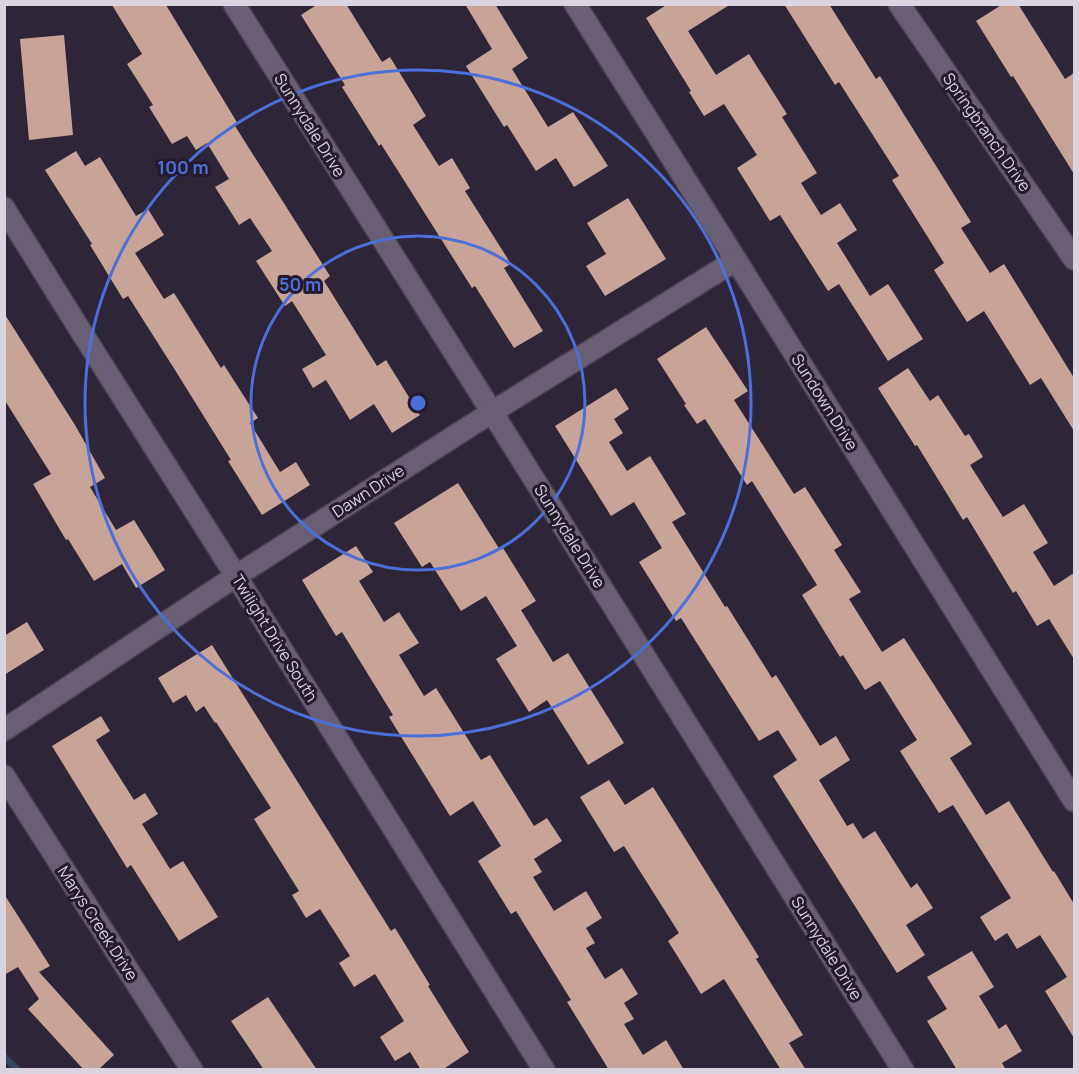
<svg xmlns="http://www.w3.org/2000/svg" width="1079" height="1074" viewBox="0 0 1079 1074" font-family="Manrope,sans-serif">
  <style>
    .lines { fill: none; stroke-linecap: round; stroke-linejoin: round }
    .stream { stroke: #37445d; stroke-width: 7 }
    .building { fill: #c8a498 }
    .minor-casing { stroke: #4a4151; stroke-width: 24 }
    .minor { stroke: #6a5e74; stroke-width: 21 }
    .ring { fill: none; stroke: #4c6fda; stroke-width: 3 }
    .labels { text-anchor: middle; stroke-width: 6; stroke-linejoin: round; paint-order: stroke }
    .street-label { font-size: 16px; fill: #dad3e0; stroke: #251b2d }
    .centre { fill: #4c6fda; stroke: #251b2d; stroke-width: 3 }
    .ring-label { font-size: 18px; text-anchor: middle; font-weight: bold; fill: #4c6fda; stroke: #251b2d; stroke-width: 6; stroke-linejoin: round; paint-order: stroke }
  </style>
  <rect width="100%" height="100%" fill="#2f2538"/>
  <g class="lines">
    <path class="stream" d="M4,1057L18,1070"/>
  </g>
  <g class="building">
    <path d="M318,4H346L382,62L390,57L426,116L413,125L439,166L452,158L470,188L465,191L511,264L504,268L543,331L514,348L475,286L472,288L381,144L379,146L342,87L345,85L301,15Z"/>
    <path d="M465,4H495L528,58L512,69L548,127L573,112L608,166L574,187L556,158L536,171L507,125L504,127L466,66L492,49Z"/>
    <path d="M668,4H731L688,31L716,75L749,54L787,114L782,117L817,173L801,183L821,215L840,203L857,230L837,243L870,296L888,284L923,339L888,361L839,284L828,291L780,215L770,221L737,168L757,155L724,104L704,116L689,92L691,91L646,18Z"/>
    <path d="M784,4H829L876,79L880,76L971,222L961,228L990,273L1004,264L1074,378V431L1041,378L1030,385L984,311L967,322L934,270L944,263L892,180L899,176L839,82L835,85Z"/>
    <path d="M1003,4H1018L1065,79L1074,73V174L1013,76L1011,77L976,21Z"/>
    <path d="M112,5H166L238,124L235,126L330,276L324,281L377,366L386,360L420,415L392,433L374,404L350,420L326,380L313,388L302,369L326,355L292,301L285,306L256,261L272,251L250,218L239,225L215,187L229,179L207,143L196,150L187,136L172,144L149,107L153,105L127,64L142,54Z"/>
    <path d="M64,35L73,135L29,140L20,39Z"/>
    <path d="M76,151L85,166L100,157L136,216L148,209L164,235L135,253L164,299L174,293L221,368L224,365L258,418L250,423L280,472L296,462L310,485L262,515L228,461L231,460L175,370L128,296L123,299L90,245L92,244L45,170Z"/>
    <path d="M628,198L666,259L605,296L586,266L606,254L587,223Z"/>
    <path d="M4,313L75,425L105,478L90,487L116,530L134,520L165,570L136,588L122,564L94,581L68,539L66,540L33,484L51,474L4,399Z"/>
    <path d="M706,327L748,391L734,400L794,494L805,487L842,545L834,550L861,592L849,599L882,652L904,638L972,744L950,758L986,815L1009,801L1053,872L1054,871L1074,904V1038L1045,991L1067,977L1040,935L1017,949L1007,933L995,941L980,917L1011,898L953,805L939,813L900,751L917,740L880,681L865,690L843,655L840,657L802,595L817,585L752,481L747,485L705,419L697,424L684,405L686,404L657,359Z"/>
    <path d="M908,368L930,401L938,395L965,436L969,434L983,457L970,465L1003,517L1024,504L1048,543L1033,552L1054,586L1074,573V659L1049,619L1037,626L1016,591L1013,593L967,517L963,520L917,445L915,446L878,388Z"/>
    <path d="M616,388L629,409L614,419L623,433L609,442L627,471L650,456L686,514L672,522L725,607L727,606L772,678L776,675L820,746L836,736L850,760L819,780L847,826L853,823L863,839L875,831L911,888L917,883L933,908L906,925L925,955L897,973L773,776L797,760L778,730L759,741L681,618L676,621L639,562L662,548L634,502L611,516L555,426Z"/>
    <path d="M458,483L500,550L503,548L536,601L521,610L553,662L568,653L624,743L588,765L547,700L529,712L496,659L517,646L486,596L461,611L430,562L422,567L394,523Z"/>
    <path d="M356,546L373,572L359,581L384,622L399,612L419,643L399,655L424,696L436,688L481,760L490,755L534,826L547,818L562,841L534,859L542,872L533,877L554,911L586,891L602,918L586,928L595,943L586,948L605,979L622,968L638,994L624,1003L634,1019L624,1024L643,1055L666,1040L684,1070H609L567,1002L571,1000L516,911L511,914L478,861L501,846L473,801L450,816L389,717L393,715L342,632L336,636L302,580Z"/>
    <path d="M27,622L44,650L4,675V636Z"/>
    <path d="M212,645L391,931L395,928L430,985L428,986L469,1052L442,1070H421L410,1052L395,1061L380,1037L404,1021L375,974L354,987L339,963L350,956L320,909L306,918L292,895L299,891L254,819L271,808L216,722L215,723L204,706L196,712L186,695L173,703L158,678Z"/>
    <path d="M101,716L110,731L96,740L134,800L145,793L158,814L142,824L170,869L183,861L218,917L179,941L131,865L127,868L52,746Z"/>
    <path d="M609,780L625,805L653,787L759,957L756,959L803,1035L789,1043L806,1070H781L724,979L701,994L668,941L679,933L624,846L614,852L580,797Z"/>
    <path d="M4,894L50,966L39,972L114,1055L98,1070H84L28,1009L39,999L18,967L4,975Z"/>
    <path d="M972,951L994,987L979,996L999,1029L1006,1024L1022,1051L1002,1063L1006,1070H957L927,1021L947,1009L927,977Z"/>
    <path d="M268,997L317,1070H264L231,1021Z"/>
  </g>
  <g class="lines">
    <g class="minor-casing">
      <g id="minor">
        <path d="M234,4L492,412L903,1070"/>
        <path d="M575,4L736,260L1074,801"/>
        <path d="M899,4L1074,259"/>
        <path d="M4,208L77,325L236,576L544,1070"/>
        <path d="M4,730L236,576L492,412L736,260"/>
        <path d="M4,776L192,1070"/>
      </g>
    </g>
    <use href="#minor" class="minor"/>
  </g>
  <g class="ring">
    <circle cx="418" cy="403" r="167"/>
    <circle cx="418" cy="403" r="333"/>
  </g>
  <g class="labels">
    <g class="street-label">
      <text transform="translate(310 125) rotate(58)" y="6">Sunnydale Drive</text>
      <text transform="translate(987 132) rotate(55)" y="6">Springbranch Drive</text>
      <text transform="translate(825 402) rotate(58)" y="6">Sundown Drive</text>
      <text transform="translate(368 491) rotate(-33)" y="6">Dawn Drive</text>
      <text transform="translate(570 536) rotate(58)" y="6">Sunnydale Drive</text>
      <text transform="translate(275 638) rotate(58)" y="6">Twilight Drive South</text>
      <text transform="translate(98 923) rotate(57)" y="6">Marys Creek Drive</text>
      <text transform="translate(827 948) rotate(58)" y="6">Sunnydale Drive</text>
    </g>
  </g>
  <circle cx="418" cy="403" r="9" class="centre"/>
  <g class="ring-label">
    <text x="183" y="174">100 m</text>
    <text x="300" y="291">50 m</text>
  </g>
  <rect width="1079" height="1074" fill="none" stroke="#dad3e0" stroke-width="12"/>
</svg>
